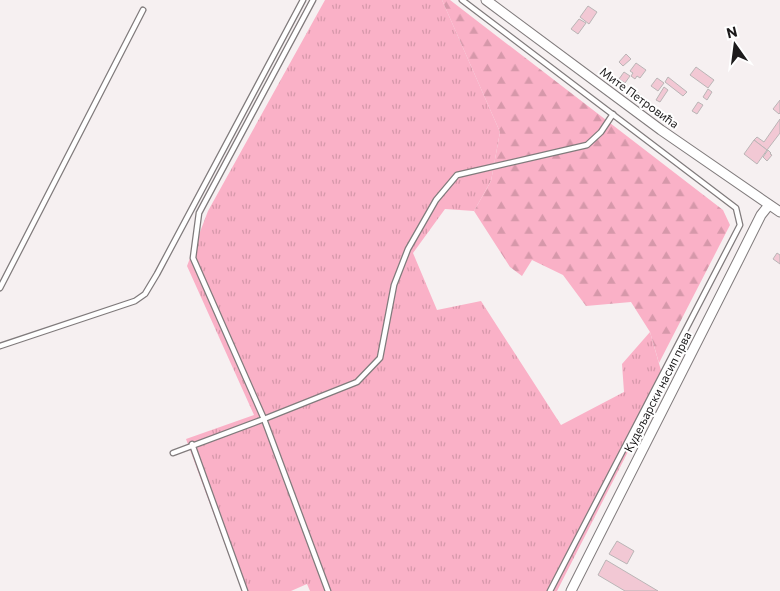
<svg xmlns="http://www.w3.org/2000/svg" width="780" height="591" viewBox="0 0 780 591" font-family="Commissioner,sans-serif">
  <style>
    .grass { fill: url(#grass-tufts) }
    .forest { fill: url(#forest-firs) }
    .building { fill: #f2c8d4; stroke: #bab5b6 }
    .lines { fill: none; stroke-linecap: round; stroke-linejoin: round }
    .lane-casing { stroke: #807b7c; stroke-width: 7 }
    .street-casing { stroke: #807b7c; stroke-width: 11 }
    .lane { stroke: #fff; stroke-width: 4.5 }
    .street { stroke: #fff; stroke-width: 9 }
    .labels { text-anchor: middle; stroke-width: 4; stroke-linejoin: round; paint-order: stroke }
    .street-label { font-size: 12px; fill: #1c1a1b; stroke: #fff }
  </style>
  <defs>
    <pattern id="grass-tufts" width="24" height="20" patternUnits="userSpaceOnUse" patternTransform="scale(1.25)"><rect width="24" height="20" fill="#fab1c7"/><path d="M3 7l-1-3M5 7V3M7 7l1-3M15 17l-1-3M17 17v-4M19 17l1-3" fill="none" stroke="#d698aa"/></pattern>
    <pattern id="forest-firs" width="22" height="20" patternUnits="userSpaceOnUse" patternTransform="scale(1.25)"><rect width="22" height="20" fill="#fab1c7"/><path d="M5 1l3.5 6h-7zM16 11l3.5 6h-7z" fill="#d698aa"/></pattern>
  </defs>
  <rect width="100%" height="100%" fill="#f6f0f1"/>
  <path class="grass" d="M325,0H442L500,132L491,181L474,211L445,209L413,253L437,310L481,301L561,425L624,392L622,364L650,332L664,381L557,591H310L307,584L291,591H242L186,439L254,415L187,266L208,211Z"/>
  <path class="forest" d="M442,0H450L723,210L730,225L659,363L650,332L631,302L586,306L563,275L532,260L522,276L510,267L474,211L491,181L500,132Z"/>
  <g class="building">
    <path d="M588,6L597,12L589,24L580,17Z"/>
    <path d="M579,19L586,23L578,34L571,29Z"/>
    <path d="M626,54L631,59L623,66L619,62Z"/>
    <path d="M636,63L646,70L640,78L637,76L635,79L631,76L633,73L630,71Z"/>
    <path d="M696,67L714,80L708,88L690,75Z"/>
    <path d="M624,72L630,76L625,83L619,79Z"/>
    <path d="M668,77L687,92L683,96L665,82Z"/>
    <path d="M657,78L664,83L658,91L651,86Z"/>
    <path d="M664,87L668,90L660,102L656,100Z"/>
    <path d="M633,89L641,95L637,100L629,94Z"/>
    <path d="M708,89L712,92L707,100L703,97Z"/>
    <path d="M780,100V113L779,114L773,109Z"/>
    <path d="M698,102L703,105L697,114L692,111Z"/>
    <path d="M780,119V133L767,150L754,140L757,137L764,142Z"/>
    <path d="M754,140L767,150L757,164L744,154Z"/>
    <path d="M768,150L771,153L770,154L772,155L767,161L763,157Z"/>
    <path d="M777,253L780,255V264L773,259Z"/>
    <path d="M617,541L634,551L627,564L609,554Z"/>
    <path d="M606,560L658,591H625L598,575Z"/>
  </g>
  <g class="lines">
    <g class="lane-casing">
      <g id="lane">
        <path d="M313,0L199,213L193,258L264,419L328,591"/>
        <path d="M462,0L736,208L740,225L550,591"/>
        <path d="M0,288L143,10"/>
        <path d="M0,346L135,301L145,294L157,274L303,0"/>
        <path d="M192,444L245,591"/>
        <path d="M173,453L264,419L357,382L380,358L394,285L408,249L436,200L457,175L587,145L601,132L613,114"/>
      </g>
    </g>
    <g class="street-casing">
      <g id="street">
        <path d="M486,0L661,130L780,212"/>
        <path d="M571,591L738,261L761,215L769,205"/>
      </g>
    </g>
    <use href="#lane" class="lane"/>
    <use href="#street" class="street"/>
  </g>
  <g class="labels">
    <g class="street-label">
      <text transform="translate(639 98) rotate(36)" y="4">Мите Петровића</text>
      <text transform="translate(658 392) rotate(-63)" y="4">Кудељарски насип прва</text>
    </g>
  </g>
  <g transform="translate(735 45) rotate(346)" stroke="#ffffff" stroke-width="4" paint-order="stroke">
  <path d="M0-4L9 19L0 12L-9 19Z" fill="#1c1a1b"/>
  <text y="-8" font-size="14" font-weight="bold" text-anchor="middle" fill="#1c1a1b">N</text>
  </g>
</svg>
